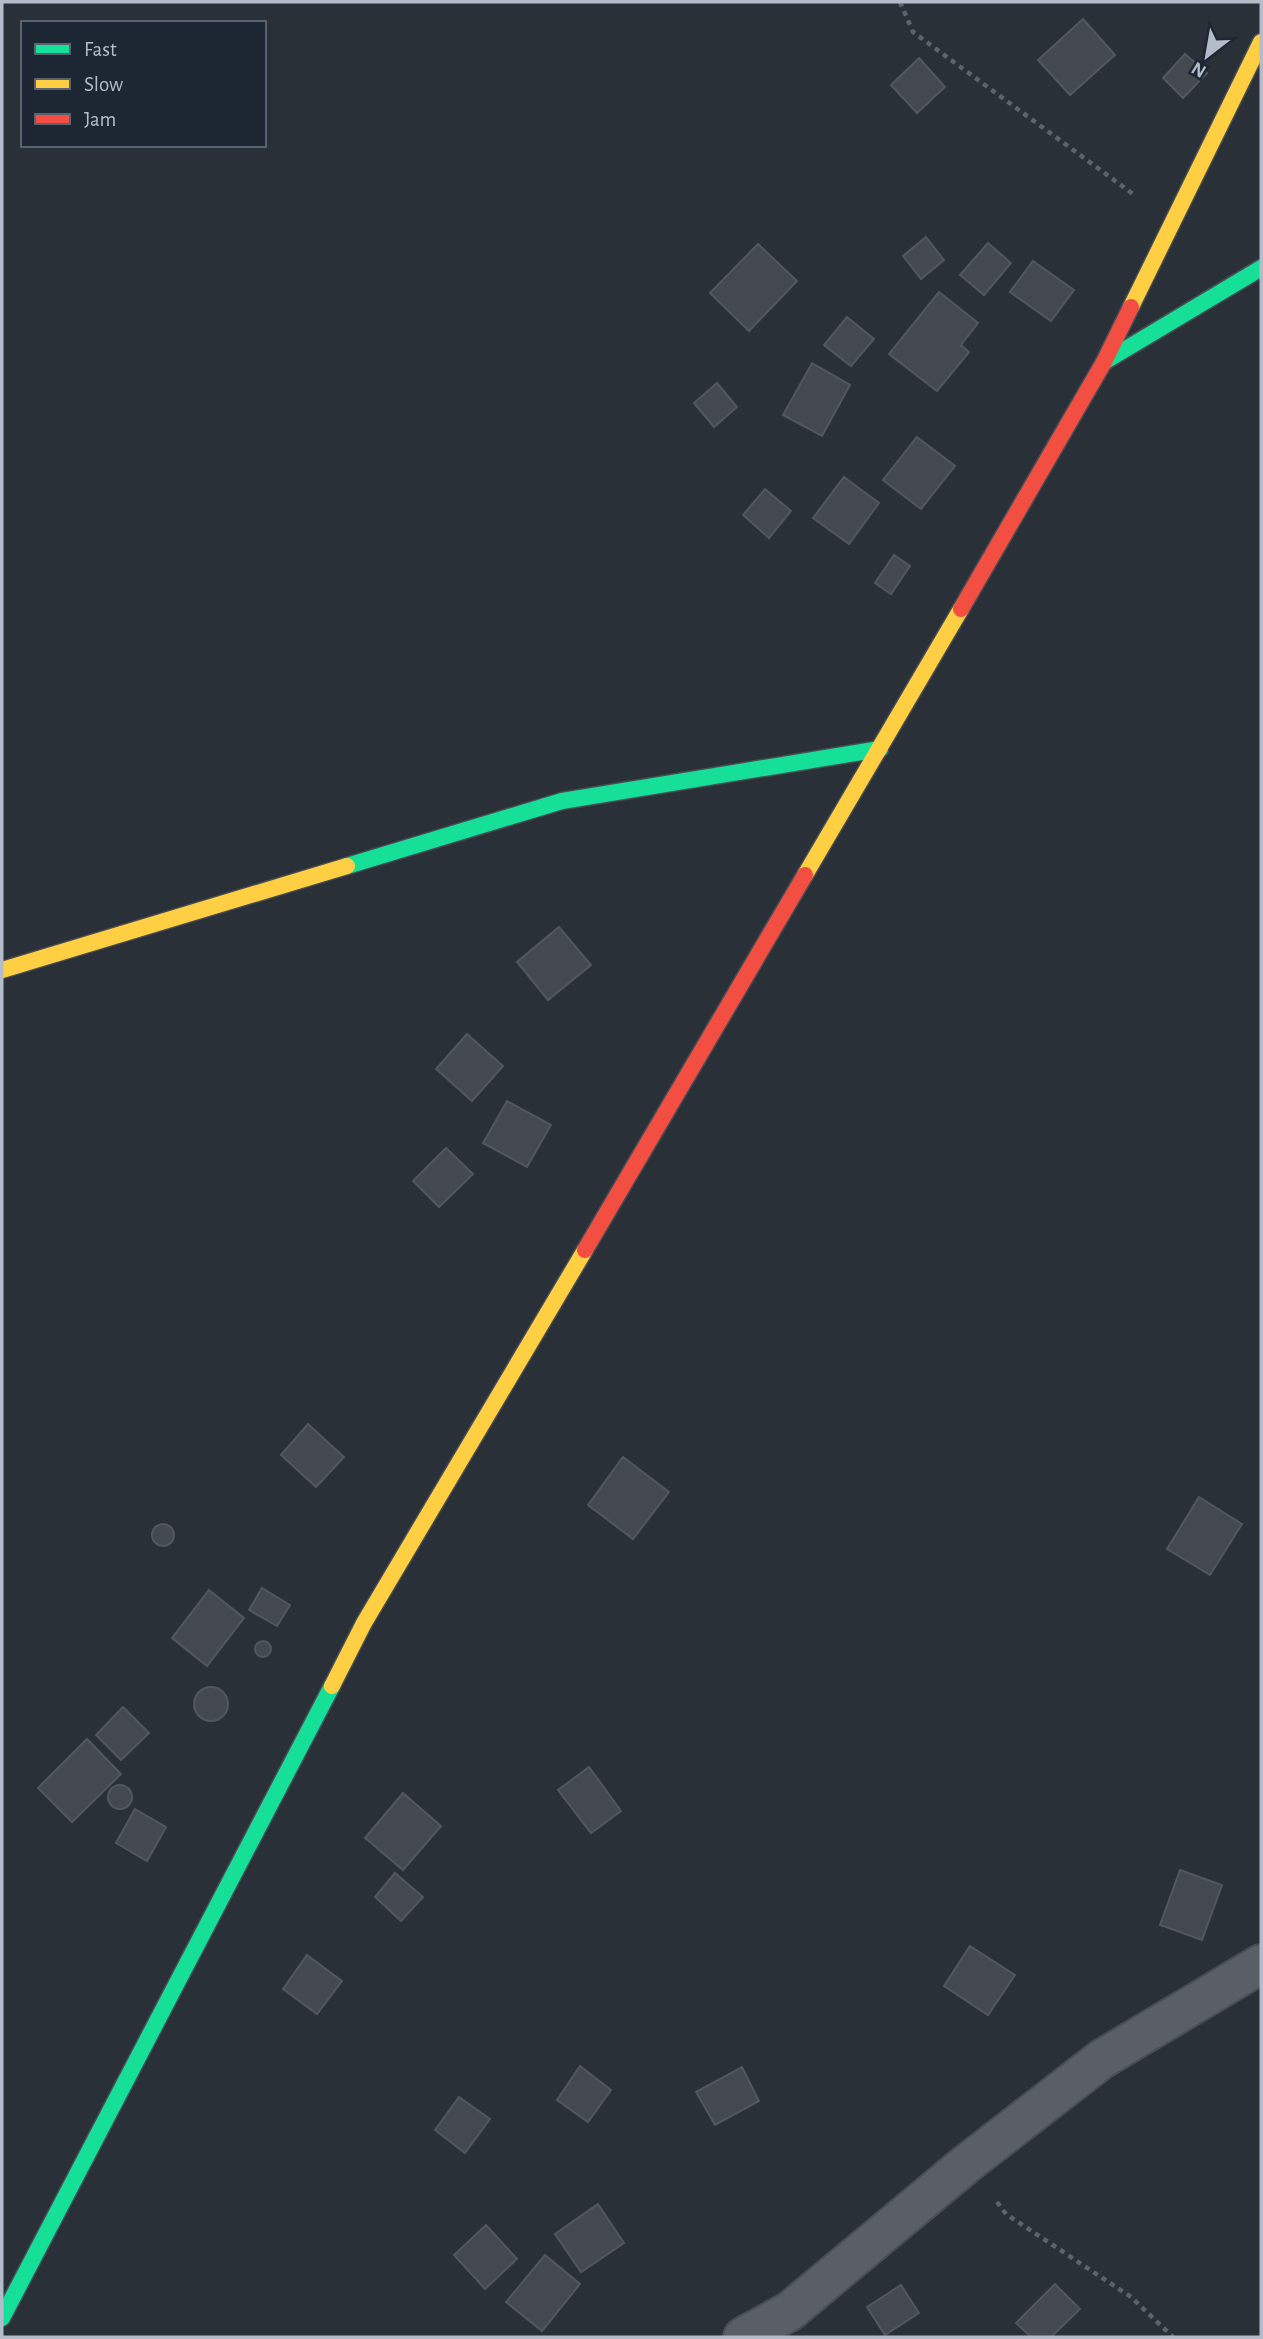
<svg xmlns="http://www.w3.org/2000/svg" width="1263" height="2339" viewBox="0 0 1263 2339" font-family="'Alegreya Sans',sans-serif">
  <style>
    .building { fill: #444950; stroke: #52575f; stroke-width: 2 }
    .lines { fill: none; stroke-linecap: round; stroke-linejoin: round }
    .street-casing { stroke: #484c53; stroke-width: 42 }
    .fast-casing { stroke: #484c53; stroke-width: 19 }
    .slow-casing { stroke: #484c53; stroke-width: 19 }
    .jam-casing { stroke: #484c53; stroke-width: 19 }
    .path { stroke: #5d636a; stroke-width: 4.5; stroke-dasharray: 5 5; stroke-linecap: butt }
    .street { stroke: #5a5e66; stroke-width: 38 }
    .fast { stroke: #16e098; stroke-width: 16 }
    .slow { stroke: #ffcf43; stroke-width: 16 }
    .jam { stroke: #f24e42; stroke-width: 16 }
  </style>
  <rect width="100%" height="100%" fill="#2a3038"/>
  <g class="building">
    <path d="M1083,19L1115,55L1070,95L1038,60Z"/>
    <path d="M1185,54L1207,73L1183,98L1163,78Z"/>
    <path d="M919,58L945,87L917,113L891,85Z"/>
    <path d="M926,237L944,260L921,279L903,256Z"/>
    <path d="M988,243L1011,263L984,295L960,275Z"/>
    <path d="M758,244L797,281L749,331L710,293Z"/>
    <path d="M1033,261L1074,290L1051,321L1010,292Z"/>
    <path d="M939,292L978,323L961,345L969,352L937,391L889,354Z"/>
    <path d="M847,317L874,339L851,366L824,345Z"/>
    <path d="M812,363L850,385L822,436L783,415Z"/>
    <path d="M717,383L737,407L714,427L694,403Z"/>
    <path d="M917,437L955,466L921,509L883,480Z"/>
    <path d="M844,477L879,503L849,544L813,518Z"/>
    <path d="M765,489L791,511L769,538L743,515Z"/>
    <path d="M894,555L910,566L891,594L875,583Z"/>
    <path d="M559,927L591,965L548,1000L517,962Z"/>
    <path d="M467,1034L503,1066L472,1101L436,1069Z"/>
    <path d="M507,1101L551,1125L527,1167L483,1143Z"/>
    <path d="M446,1148L473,1174L439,1207L413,1181Z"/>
    <path d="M308,1424L344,1457L316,1487L281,1455Z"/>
    <path d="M623,1457L669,1492L633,1539L588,1505Z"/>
    <path d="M1199,1497L1242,1524L1210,1575L1167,1549Z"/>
    <circle cx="163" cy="1535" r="11"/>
    <path d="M262,1588L290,1605L277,1626L249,1610Z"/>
    <path d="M209,1590L244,1618L207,1666L172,1638Z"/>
    <circle cx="263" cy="1649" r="8"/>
    <circle cx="211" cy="1704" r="17"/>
    <path d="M123,1707L149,1733L121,1760L96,1735Z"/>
    <path d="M87,1739L121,1774L72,1822L38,1788Z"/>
    <path d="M589,1767L621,1811L591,1833L558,1790Z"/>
    <circle cx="120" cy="1797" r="12"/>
    <path d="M403,1793L441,1826L403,1870L365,1838Z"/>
    <path d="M135,1809L166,1827L147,1861L116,1843Z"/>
    <path d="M1180,1870L1222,1885L1202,1940L1160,1925Z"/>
    <path d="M395,1873L423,1897L401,1921L375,1897Z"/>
    <path d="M970,1946L1015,1975L988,2015L944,1986Z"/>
    <path d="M307,1955L342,1981L317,2014L283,1989Z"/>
    <path d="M580,2066L611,2090L588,2122L557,2100Z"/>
    <path d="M742,2067L759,2101L715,2125L696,2092Z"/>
    <path d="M459,2097L490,2119L465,2153L435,2130Z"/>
    <path d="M598,2204L624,2243L581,2272L555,2234Z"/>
    <path d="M486,2225L517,2259L485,2289L454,2255Z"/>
    <path d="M545,2255L580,2284L542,2331L506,2302Z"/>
    <path d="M1055,2284L1080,2309L1051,2337H1031L1016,2323Z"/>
    <path d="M901,2285L919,2313L885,2335L867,2307Z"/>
  </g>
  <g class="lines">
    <g class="street-casing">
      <path id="street" d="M743,2337L790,2311L965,2165L1102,2059L1261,1964"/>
    </g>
    <g class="fast-casing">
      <g id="fast">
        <path d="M1104,362L1261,268"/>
        <path d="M347,866L562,801L880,749"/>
        <path d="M2,2318L332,1686"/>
      </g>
    </g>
    <g class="slow-casing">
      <g id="slow">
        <path d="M1131,307L1261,42"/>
        <path d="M805,875L961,609"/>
        <path d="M2,970L347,866"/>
        <path d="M332,1686L364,1623L585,1250"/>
      </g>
    </g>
    <g class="jam-casing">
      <g id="jam">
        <path d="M961,609L1104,362L1131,307"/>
        <path d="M585,1250L805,875"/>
      </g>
    </g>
    <g class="path">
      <path d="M900,2L913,32L1133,194"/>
      <path d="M997,2202L1006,2214L1131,2297L1173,2337"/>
    </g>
    <use href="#street" class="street"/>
    <use href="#fast" class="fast"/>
    <use href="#slow" class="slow"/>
    <use href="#jam" class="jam"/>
  </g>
  <rect width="1263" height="2339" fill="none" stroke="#b4bcc9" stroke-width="7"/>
  <rect x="21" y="21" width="245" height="126" fill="#1d2633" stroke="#59626f" stroke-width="2"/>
  <rect x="35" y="44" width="35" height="10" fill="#16e098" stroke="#59626f" stroke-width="2"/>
  <text x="84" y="56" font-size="21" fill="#b4bcc9">Fast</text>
  <rect x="35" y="79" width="35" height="10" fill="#ffcf43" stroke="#59626f" stroke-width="2"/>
  <text x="84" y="91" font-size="21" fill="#b4bcc9">Slow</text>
  <rect x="35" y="114" width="35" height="10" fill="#f24e42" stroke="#59626f" stroke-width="2"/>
  <text x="84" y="126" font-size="21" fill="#b4bcc9">Jam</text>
  <g transform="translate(1207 56) rotate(211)" stroke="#1d2633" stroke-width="5" paint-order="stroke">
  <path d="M0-5L12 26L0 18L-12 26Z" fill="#b4bcc9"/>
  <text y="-10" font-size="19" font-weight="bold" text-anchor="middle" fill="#b4bcc9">N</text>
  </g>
</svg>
